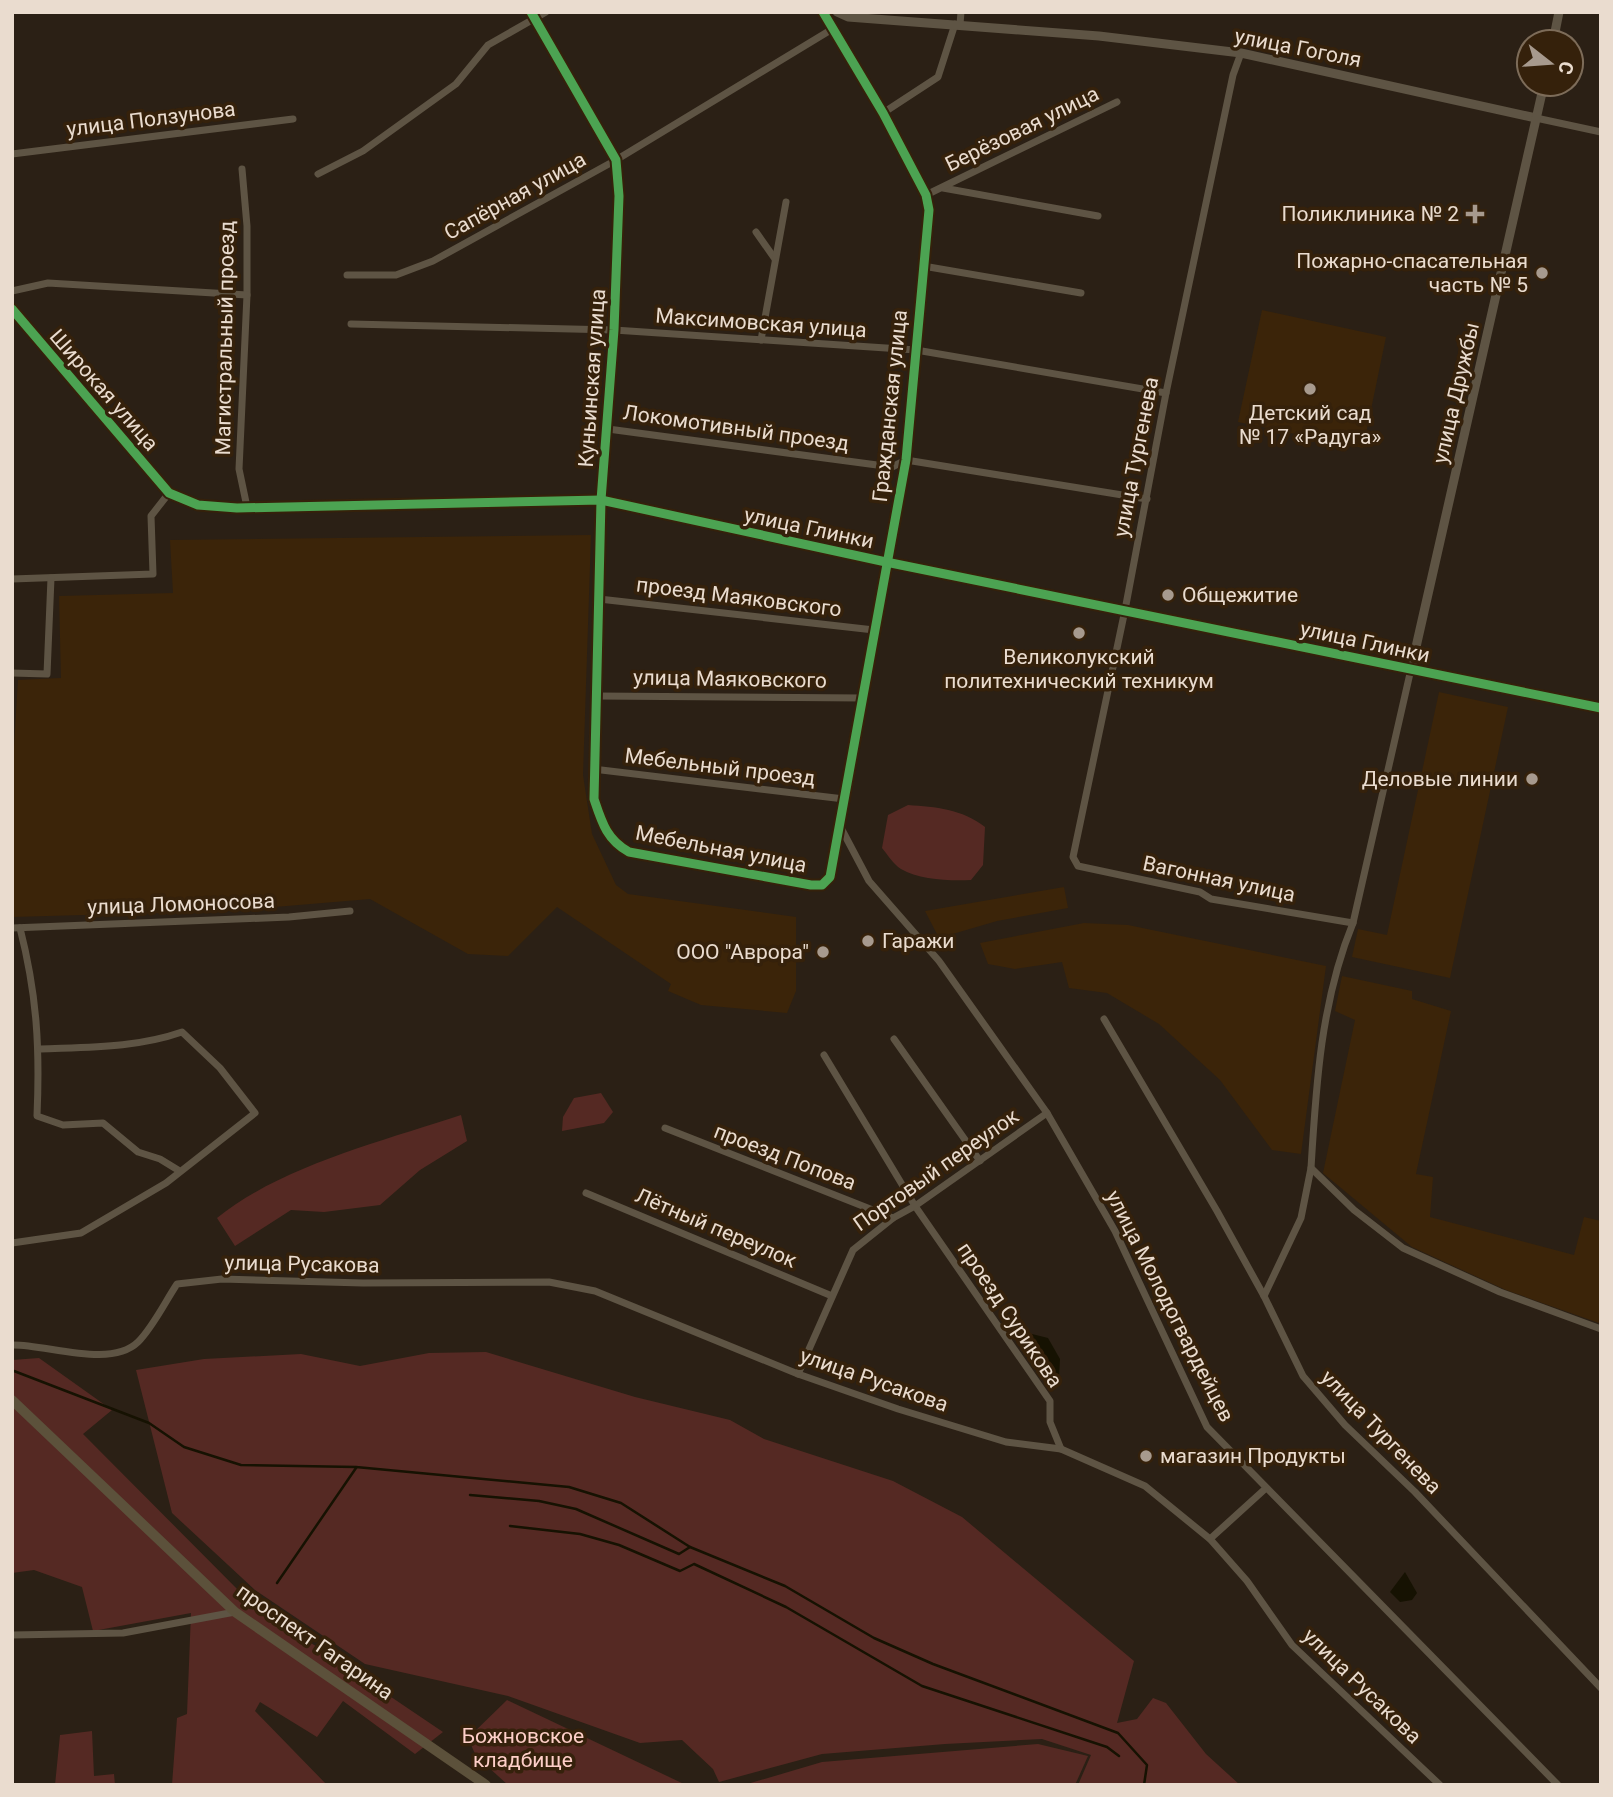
<svg xmlns="http://www.w3.org/2000/svg" width="1613" height="1797" viewBox="0 0 1613 1797" font-family="Roboto,sans-serif">
  <style>
    .built { fill: #3b2409 }
    .green { fill: #552923 }
    .water { fill: #161202 }
    .lines { fill: none; stroke-linecap: round; stroke-linejoin: round }
    .stream { stroke: #161202; stroke-width: 2.5 }
    .minor { stroke: #5e5444; stroke-width: 7 }
    .tertiary { stroke: #5e5444; stroke-width: 9 }
    .secondary { stroke: #5c513b; stroke-width: 10 }
    .cycleway-casing { stroke: #35210b; stroke-width: 13 }
    .cycleway { stroke: #4ca352; stroke-width: 9 }
    .poi-dot { fill: #a79a8e; stroke: #35210b; stroke-width: 2.5 }
    .labels { text-anchor: middle; stroke-width: 7; stroke-linejoin: round; paint-order: stroke }
    .street-label { font-size: 21px; fill: #eadccf; stroke: #35210b }
    .poi-label { font-size: 21px; fill: #eadccf; stroke: #35210b; text-anchor: end }
    .park-label { font-size: 21px; fill: #fecfc8; stroke: #35210b }
  </style>
  <rect width="100%" height="100%" fill="#2b2015"/>
  <g class="built">
    <path d="M1262,310L1386,337L1363,448L1238,422Z"/>
    <path d="M591,535L583,775L592,834L616,885L628,894L796,917V991L787,1013L701,1005L668,991L671,984L557,907L508,956L468,954L370,899L229,911L12,917L13,763L18,680L61,678L59,596L173,593L170,540Z"/>
    <path d="M1439,692L1508,707L1450,978L1352,957L1358,929L1387,935Z"/>
    <path d="M1064,887L1068,908L997,921L939,938L925,911Z"/>
    <path d="M1084,923L1128,925L1326,966L1301,1154L1272,1150L1220,1080L1159,1024L1107,993L1069,988L1062,962L1015,969L988,964L980,943Z"/>
    <path d="M1342,976L1412,991V999L1451,1011L1416,1174L1433,1177L1430,1217L1574,1255L1584,1217L1601,1221L1599,1323L1506,1290L1412,1247L1323,1173L1355,1020L1335,1011Z"/>
  </g>
  <g class="green">
    <path d="M908,805C936,807 962,809 985,827L983,865L971,880C950,881 919,880 901,869C893,864 888,855 882,848L888,815Z"/>
    <path d="M601,1093L613,1112L604,1123L562,1131L563,1117L574,1098Z"/>
    <path d="M461,1115L467,1141L420,1170L380,1205L324,1212L291,1210L235,1246L217,1218C281,1166 383,1141 461,1115Z"/>
    <path d="M486,1352L635,1397L730,1420L764,1439L893,1481L962,1517L1134,1661L1117,1723L1137,1719L1153,1698L1166,1703L1206,1754L1240,1785H1078L1091,1755L1042,1739L945,1744L822,1754L719,1782L713,1769L682,1740L640,1743L508,1696L365,1664L255,1590L172,1513L136,1370L204,1359L301,1354L360,1366L429,1353Z"/>
    <path d="M39,1358L112,1410L83,1434L249,1601L443,1732L415,1754L343,1701L317,1737L260,1702L255,1711L327,1785H172L177,1718L187,1714L191,1613L93,1631L82,1587L34,1570L12,1573V1360Z"/>
    <path d="M507,1700L686,1785H508L476,1756L468,1738Z"/>
    <path d="M92,1731L94,1776L114,1774L115,1785H55L60,1735Z"/>
    <path d="M1038,1744L1088,1756L1075,1785H744L822,1762Z"/>
  </g>
  <g class="water">
    <path d="M1032,1334L1048,1338L1060,1359L1059,1377L1046,1380L1033,1364L1027,1346Z"/>
    <path d="M1405,1572L1417,1593L1412,1600L1400,1602L1390,1592Z"/>
  </g>
  <g class="lines">
    <g class="stream">
      <path d="M14,1371L149,1423L184,1447L241,1465L356,1467L569,1487L621,1503L690,1547L785,1586L874,1638L933,1664L1118,1733L1147,1765L1144,1785"/>
      <path d="M470,1495L539,1501L576,1509L679,1554L690,1547"/>
      <path d="M510,1526L580,1534L619,1545L680,1571L694,1564L786,1607L922,1686L1107,1747L1119,1756"/>
      <path d="M277,1583L356,1468"/>
    </g>
    <g class="minor">
      <path d="M531,12L616,160L619,196L614,330L601,500L594,799C602,823 607,840 629,852L811,885H822L830,877L906,460L929,210L926,195L883,113L823,12"/>
      <path d="M960,24L961,12"/>
      <path d="M1241,53L1233,75L1166,393L1125,610L1073,857L1078,866L1200,892L1211,899L1353,923"/>
      <path d="M883,113L938,77L955,24"/>
      <path d="M1536,118L1601,132"/>
      <path d="M12,154L293,119"/>
      <path d="M242,169L247,226V295L239,469L247,507"/>
      <path d="M318,174L363,151L456,84L488,45L546,12"/>
      <path d="M943,188L1098,216"/>
      <path d="M926,195L1117,102"/>
      <path d="M756,232L775,259"/>
      <path d="M923,266L1081,293"/>
      <path d="M347,275H396L433,261L616,160L834,28"/>
      <path d="M12,291L48,283L247,295"/>
      <path d="M351,324L614,330L916,350L1166,393"/>
      <path d="M761,340L786,202"/>
      <path d="M608,429L892,467L906,460L1147,499"/>
      <path d="M12,579L153,574L151,516L169,493"/>
      <path d="M599,599L874,630"/>
      <path d="M12,673L47,674L51,578"/>
      <path d="M597,696L862,698"/>
      <path d="M1601,708L1411,669L1353,923C1321,1001 1316,1085 1311,1168L1354,1210L1403,1248L1500,1292L1601,1329"/>
      <path d="M593,769L844,799"/>
      <path d="M840,826L869,881L939,961L1047,1113L1115,1231L1207,1427L1558,1785"/>
      <path d="M12,928L289,917L350,911"/>
      <path d="M20,928C37,995 40,1048 37,1116L63,1125L103,1123L138,1152L160,1159L178,1170"/>
      <path d="M1104,1019L1217,1211L1264,1296L1303,1376L1345,1425L1415,1492L1601,1688"/>
      <path d="M894,1039L980,1161"/>
      <path d="M824,1055L915,1206L1050,1401V1422L1061,1449"/>
      <path d="M665,1128L893,1218"/>
      <path d="M586,1193L832,1296"/>
      <path d="M12,1243L81,1233L166,1183L255,1113L220,1068L182,1032C136,1048 89,1047 40,1049"/>
      <path d="M1264,1296L1301,1218L1311,1168"/>
      <path d="M12,1345C46,1344 110,1369 138,1342C153,1327 165,1302 177,1284L222,1279L363,1283L549,1282L595,1291L798,1374L898,1409L1006,1442L1061,1449L1145,1486L1210,1539L1247,1581L1292,1645L1440,1785"/>
      <path d="M798,1374L853,1250L893,1218L915,1206L1047,1113"/>
      <path d="M1210,1539L1265,1489"/>
      <path d="M12,1635L123,1633L235,1612"/>
    </g>
    <g class="tertiary">
      <path d="M837,12L848,17L1099,36L1241,53L1536,118"/>
      <path d="M1553,42L1559,12"/>
      <path d="M12,309L169,493L198,505L237,508L601,500L886,562L1411,669L1544,84"/>
    </g>
    <path class="secondary" d="M12,1400L235,1612L486,1785"/>
    <g class="cycleway-casing">
      <g id="cycleway">
        <path d="M531,12L616,160L619,196L614,330L601,500L594,799C602,823 607,840 629,852L811,885H822L830,877L906,460L929,210L926,195L883,113L823,12"/>
        <path d="M12,309L169,493L198,505L237,508L601,500L886,562L1601,708"/>
      </g>
    </g>
    <use href="#cycleway" class="cycleway"/>
  </g>
  <g class="poi-dot">
    <path d="M1471.5 203.5h7v7h7v7h-7v7h-7v-7h-7v-7h7z"/>
    <circle cx="1542" cy="273" r="7"/>
    <circle cx="1310" cy="389" r="7"/>
    <circle cx="1168" cy="595" r="7"/>
    <circle cx="1079" cy="633" r="7"/>
    <circle cx="1532" cy="779" r="7"/>
    <circle cx="868" cy="941" r="7"/>
    <circle cx="823" cy="952" r="7"/>
    <circle cx="1146" cy="1456" r="7"/>
  </g>
  <g class="labels">
    <g class="street-label">
      <text transform="translate(1298 48) rotate(11)" y="7">улица Гоголя</text>
      <text transform="translate(151 119) rotate(-7)" y="7">улица Ползунова</text>
      <text transform="translate(1022 129) rotate(-26)" y="7">Берёзовая улица</text>
      <text transform="translate(515 196) rotate(-29)" y="7">Сапёрная улица</text>
      <text transform="translate(761 323) rotate(4)" y="7">Максимовская улица</text>
      <text transform="translate(225 338) rotate(-89)" y="7">Магистральный проезд</text>
      <text transform="translate(592 378) rotate(-86)" y="7">Куньинская улица</text>
      <text transform="translate(104 390) rotate(49)" y="7">Широкая улица</text>
      <text transform="translate(1456 393) rotate(-77)" y="7">улица Дружбы</text>
      <text transform="translate(890 406) rotate(-84)" y="7">Гражданская улица</text>
      <text transform="translate(736 428) rotate(8)" y="7">Локомотивный проезд</text>
      <text transform="translate(1136 457) rotate(-79)" y="7">улица Тургенева</text>
      <text transform="translate(809 528) rotate(12)" y="7">улица Глинки</text>
      <text transform="translate(739 597) rotate(7)" y="7">проезд Маяковского</text>
      <text transform="translate(1365 642) rotate(12)" y="7">улица Глинки</text>
      <text transform="translate(730 679) rotate(1)" y="7">улица Маяковского</text>
      <text transform="translate(720 767) rotate(7)" y="7">Мебельный проезд</text>
      <text transform="translate(721 849) rotate(11)" y="7">Мебельная улица</text>
      <text transform="translate(1219 879) rotate(12)" y="7">Вагонная улица</text>
      <text transform="translate(181 904) rotate(-2)" y="7">улица Ломоносова</text>
      <text transform="translate(785 1157) rotate(21)" y="7">проезд Попова</text>
      <text transform="translate(936 1170) rotate(-35)" y="7">Портовый переулок</text>
      <text transform="translate(716 1228) rotate(23)" y="7">Лётный переулок</text>
      <text transform="translate(302 1264) rotate(1)" y="7">улица Русакова</text>
      <text transform="translate(1170 1306) rotate(63)" y="7">улица Молодогвардейцев</text>
      <text transform="translate(1010 1315) rotate(56)" y="7">проезд Сурикова</text>
      <text transform="translate(874 1380) rotate(19)" y="7">улица Русакова</text>
      <text transform="translate(1381 1432) rotate(46)" y="7">улица Тургенева</text>
      <text transform="translate(315 1642) rotate(35)" y="7">проспект Гагарина</text>
      <text transform="translate(1362 1686) rotate(44)" y="7">улица Русакова</text>
    </g>
    <g class="poi-label">
      <text x="1459" y="221">Поликлиника № 2</text>
      <text x="1528" y="268">Пожарно-спасательная<tspan x="1528" dy="24">часть № 5</tspan></text>
      <text x="1310" y="420" text-anchor="middle">Детский сад<tspan x="1310" dy="24">№ 17 «Радуга»</tspan></text>
      <text x="1182" y="602" text-anchor="start">Общежитие</text>
      <text x="1079" y="664" text-anchor="middle">Великолукский<tspan x="1079" dy="24">политехнический техникум</tspan></text>
      <text x="1518" y="786">Деловые линии</text>
      <text x="882" y="948" text-anchor="start">Гаражи</text>
      <text x="809" y="959">ООО "Аврора"</text>
      <text x="1160" y="1463" text-anchor="start">магазин Продукты</text>
    </g>
    <g class="park-label">
      <text x="523" y="1743">Божновское<tspan x="523" dy="24">кладбище</tspan></text>
    </g>
  </g>
  <rect width="1613" height="1797" fill="none" stroke="#eadccf" stroke-width="28"/>
  <g transform="translate(1550 63) rotate(107)"><circle r="33" fill="#35210b" stroke="#7d6c59" stroke-width="2"/>
  <path d="M0-5L12 26L0 18L-12 26Z" fill="#a79a8e"/>
  <text y="-10" font-size="19" font-weight="bold" text-anchor="middle" fill="#eadccf">С</text>
  </g>
</svg>
